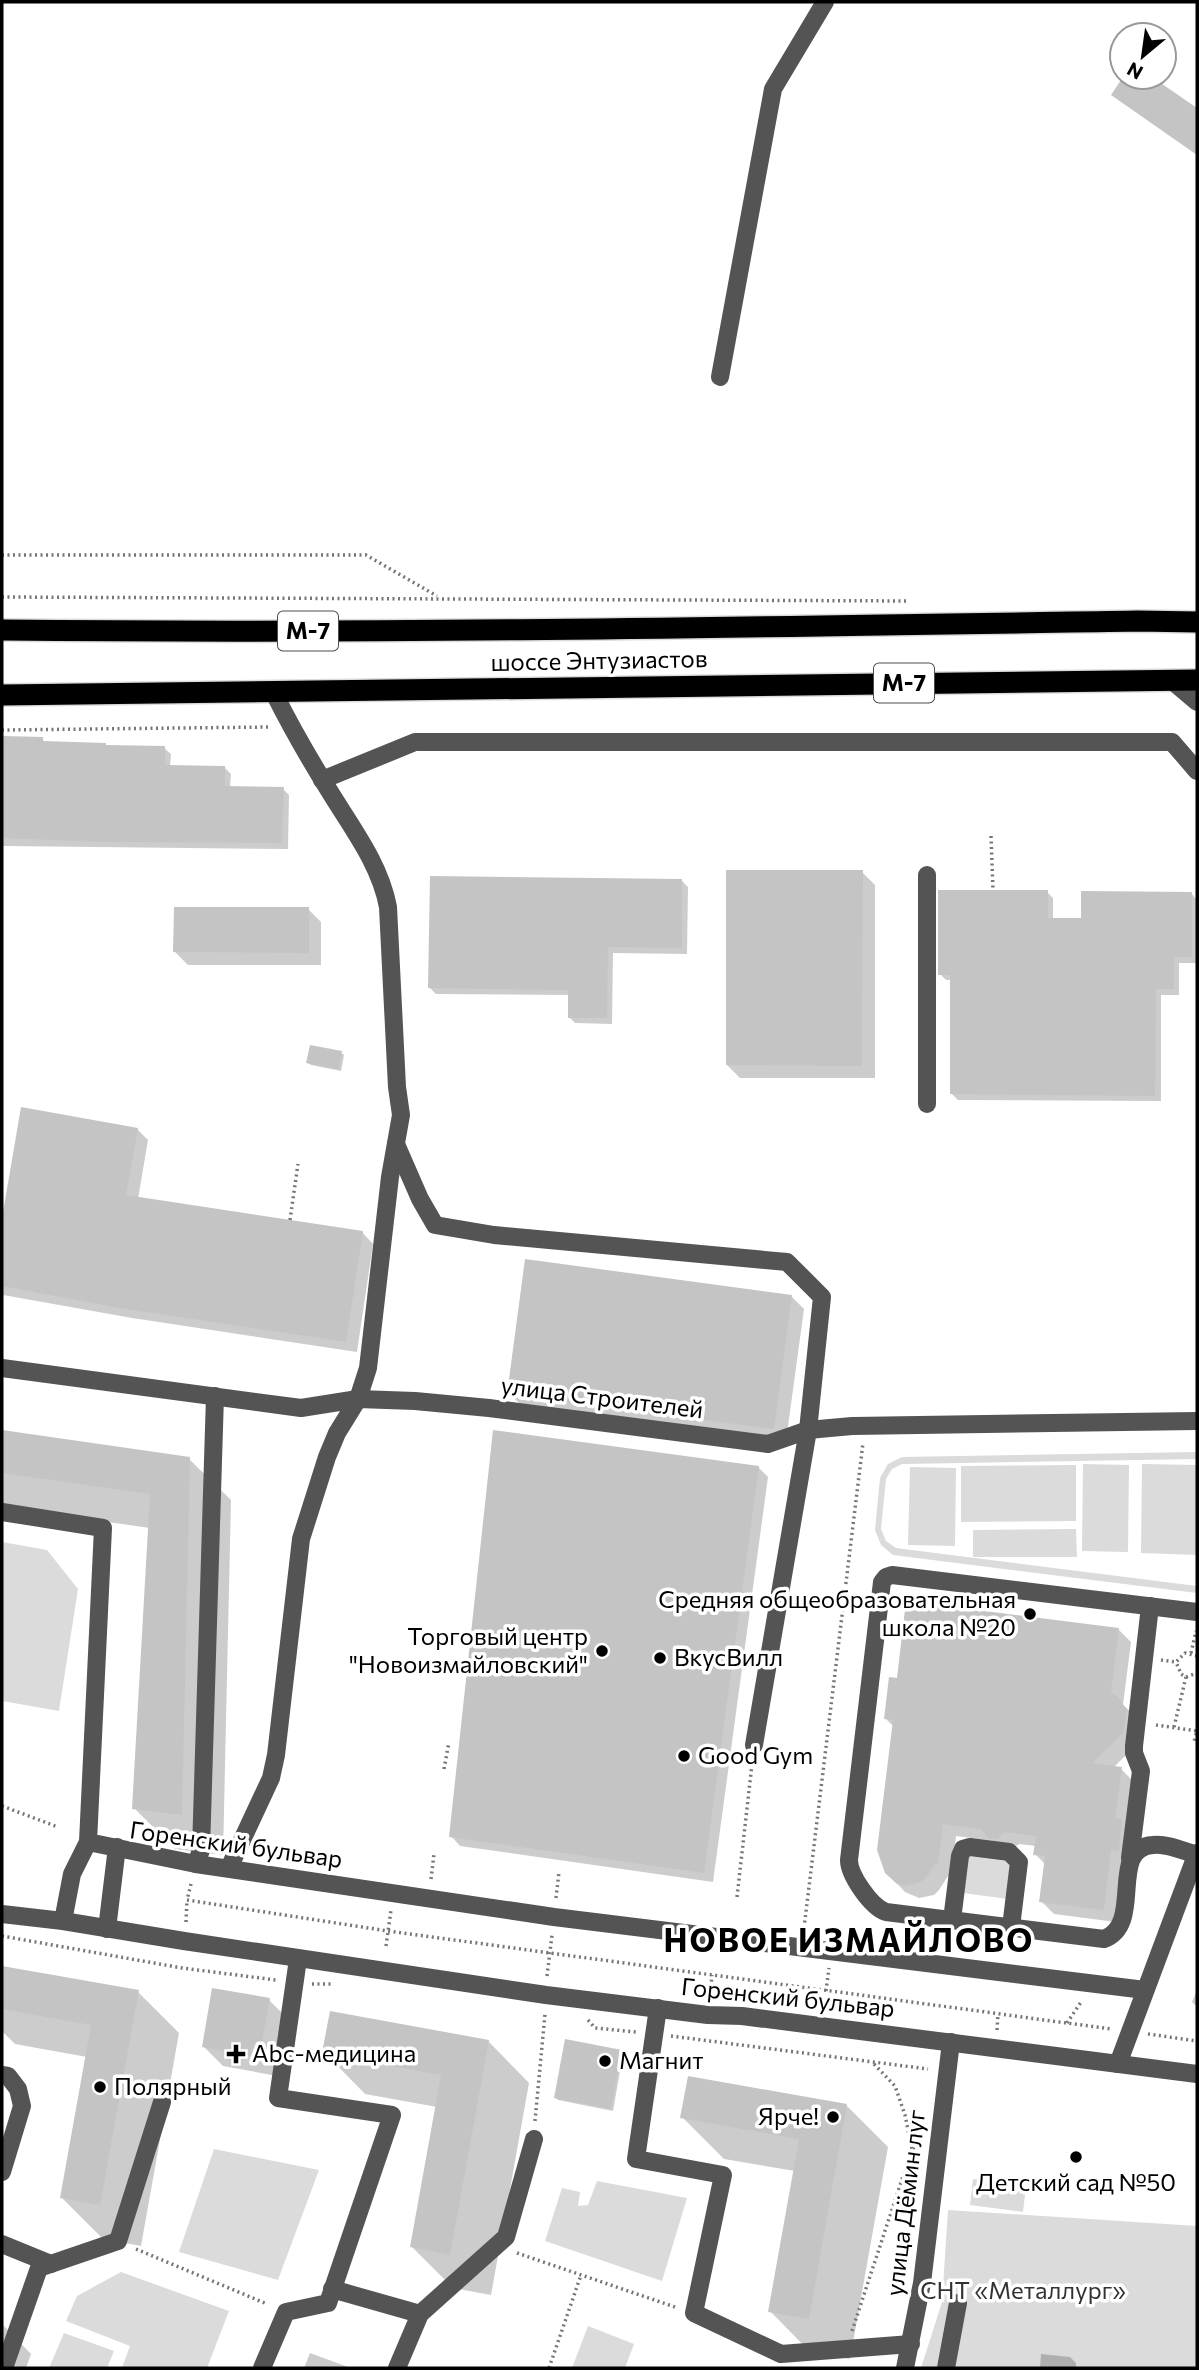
<svg xmlns="http://www.w3.org/2000/svg" width="1199" height="2370" viewBox="0 0 1199 2370" font-family="Commissioner,sans-serif">
  <style>
    .green { fill: #dbdbdb }
    .shadow { fill: #0003 }
    .building { fill: #c4c4c4 }
    .lines { fill: none; stroke-linecap: round; stroke-linejoin: round }
    .highway-casing { stroke: #dbdbdb; stroke-width: 24 }
    .path { stroke: #767676; stroke-width: 3.5; stroke-dasharray: 2 3.5; stroke-linecap: butt }
    .minor { stroke: #545454; stroke-width: 18 }
    .highway { stroke: #000; stroke-width: 21 }
    .poi-dot { fill: #000; stroke: #fff; stroke-width: 2.5 }
    .labels { text-anchor: middle; stroke-width: 7; stroke-linejoin: round; paint-order: stroke }
    .shield { fill: #fff; stroke: #4c4c4c; stroke-width: 2 }
    .shield-label { font-size: 23px; font-weight: bold; fill: #000 }
    .street-label { font-size: 24px; fill: #000; stroke: #fff }
    .poi-label { font-size: 24px; fill: #000; stroke: #fff; text-anchor: start }
    .park-label { font-size: 24px; fill: #323232; stroke: #fff }
    .district-label { font-size: 32px; font-weight: bold; letter-spacing: 2px; fill: #000; stroke: #fff }
  </style>
  <rect width="100%" height="100%" fill="#fff"/>
  <g class="green">
    <path d="M1197,1452V1459L902,1464L892,1469L886,1479L881,1529L886,1541L896,1548L1197,1586V1593L893,1555L881,1545L875,1530L880,1478L888,1464L902,1457Z"/>
    <path d="M1083,1464L1129,1465L1128,1552L1082,1551Z"/>
    <path d="M1142,1464L1197,1465V1555L1141,1553Z"/>
    <path d="M1076,1465V1521L961,1522V1466Z"/>
    <path d="M910,1467L956,1468L955,1546L908,1545Z"/>
    <path d="M1076,1529L1077,1557H973V1530Z"/>
    <path d="M2,1542L47,1550L78,1589L59,1711L2,1701Z"/>
    <path d="M968,1856L1012,1862L1008,1899L963,1893Z"/>
    <path d="M214,2149L319,2170L278,2280L179,2252Z"/>
    <path d="M973,2179L1026,2186L1023,2212L970,2205Z"/>
    <path d="M597,2181L687,2198L662,2281L545,2241L562,2188L580,2192L578,2206L588,2205Z"/>
    <path d="M948,2210L1197,2226V2368H921L942,2302Z"/>
    <path d="M121,2272L229,2311L207,2368H122L130,2346L66,2321L77,2296Z"/>
    <path d="M588,2326L634,2344L625,2368H572Z"/>
    <path d="M64,2333L114,2351L107,2368H49Z"/>
  </g>
  <g class="shadow">
    <path d="M2,739H42L46,743L164,748L171,754L170,766L224,767L231,774L230,787L283,789L289,795L288,849L2,846Z"/>
    <path d="M862,872L875,885V1078H740L727,1065Z"/>
    <path d="M682,881L688,887L687,954L613,953L612,1024L575,1023L569,1017L570,995L436,994L430,988Z"/>
    <path d="M1047,892L1053,898V920H1082L1191,893L1197,900V963H1179V995H1161V1101L958,1100L952,1094V980H946L940,974Z"/>
    <path d="M308,909L321,922V965H188L175,952Z"/>
    <path d="M341,1053L344,1055L341,1071L311,1065L308,1063Z"/>
    <path d="M23,1109L137,1129L148,1140L138,1199L362,1232L373,1244L357,1352L132,1318L3,1295L2,1228Z"/>
    <path d="M791,1296L804,1309L786,1441L522,1406L509,1393Z"/>
    <path d="M2,1432L189,1459L231,1500L223,1855L175,1849L134,1808L150,1528L2,1507Z"/>
    <path d="M758,1467L768,1477L713,1882L460,1846L451,1836Z"/>
    <path d="M1118,1629L1131,1642L1123,1705L1131,1712L1136,1745L1113,1768L1121,1769L1134,1782L1116,1922L1054,1914L1041,1901L1045,1864L1035,1854L1036,1846L1019,1844L1010,1851L1003,1850L994,1841L956,1836L951,1876H948L939,1890L934,1895L919,1898L905,1892L892,1878L894,1727L886,1719L898,1680Z"/>
    <path d="M2,1967L138,1992L179,2033L141,2246L103,2239L62,2198L87,2057L15,2044L2,2031Z"/>
    <path d="M1197,1990V2007L1192,2002Z"/>
    <path d="M269,2000L288,2019L277,2076L223,2066L204,2047Z"/>
    <path d="M488,2041L529,2083L491,2295L453,2288L412,2247L437,2107L365,2094L324,2052Z"/>
    <path d="M621,2051L623,2054L613,2111L558,2100L556,2098Z"/>
    <path d="M847,2106L888,2147L850,2359L811,2353L770,2311L795,2171L724,2159L682,2117Z"/>
    <path d="M2,2324L31,2354L26,2368H2Z"/>
    <path d="M310,2353L348,2367L349,2368H304Z"/>
    <path d="M1041,2354L1070,2357L1076,2363V2368H1040Z"/>
  </g>
  <g class="building">
    <path d="M1123,77H1152L1197,108V155L1111,95Z"/>
    <path d="M2,736L43,737V741L106,743V745L165,746V765L225,766V786L284,787L282,843L104,842L2,838Z"/>
    <path d="M726,870H863L862,1066L726,1065Z"/>
    <path d="M430,876L682,879V948L608,947L607,1018H568V990L428,988Z"/>
    <path d="M938,890H1048V918H1081V891L1192,892V957H1174V989H1156L1155,1096L950,1094V975H938Z"/>
    <path d="M174,907H309V953L173,952Z"/>
    <path d="M310,1045L342,1051L339,1069L306,1063Z"/>
    <path d="M21,1107L138,1128L126,1195L363,1231L346,1342L119,1308L2,1286V1218Z"/>
    <path d="M525,1259L792,1295L774,1429L507,1394Z"/>
    <path d="M2,1430L190,1457L182,1815L132,1809L150,1494L2,1473Z"/>
    <path d="M493,1430L759,1466L704,1873L449,1837Z"/>
    <path d="M906,1601L1119,1628L1111,1692L1118,1697L1127,1710L1124,1732L1092,1763L1122,1767L1115,1819H1122L1119,1851L1111,1850L1104,1910L1039,1902L1045,1856L1033,1855L1036,1836L1005,1832L997,1839L988,1838L981,1829L943,1824L938,1864H935L926,1878L920,1882L905,1886L897,1884L885,1873L877,1850L893,1720L884,1719L889,1677L897,1678Z"/>
    <path d="M2,1966L139,1990L100,2205L60,2198L91,2025L2,2009Z"/>
    <path d="M212,1988L270,1998L259,2058L202,2047Z"/>
    <path d="M330,2011L489,2040L450,2255L410,2247L441,2075L322,2053Z"/>
    <path d="M565,2039L622,2050L611,2109L554,2098Z"/>
    <path d="M688,2076L847,2104L809,2319L768,2312L799,2139L680,2118Z"/>
  </g>
  <g class="lines">
    <g class="highway-casing">
      <g id="highway">
        <path d="M2,630C380,634 758,627 1137,621L1197,622"/>
        <path d="M2,695L1197,680"/>
      </g>
    </g>
    <g class="path">
      <path d="M2,555H366L437,596"/>
      <path d="M2,597L908,601"/>
      <path d="M2,730L269,727"/>
      <path d="M991,836L993,890"/>
      <path d="M290,1220L298,1164"/>
      <path d="M1191,1653L1196,1631"/>
      <path d="M1197,1656L1185,1653L1176,1662L1181,1674L1186,1677L1197,1673"/>
      <path d="M1161,1660L1176,1662"/>
      <path d="M1156,1725L1197,1731L1194,1742L1197,1743"/>
      <path d="M1174,1727L1186,1677"/>
      <path d="M444,1769L449,1742"/>
      <path d="M2,1806L58,1827"/>
      <path d="M431,1879L434,1854"/>
      <path d="M191,1884L187,1900L388,1931L1111,2029"/>
      <path d="M737,1897L752,1764"/>
      <path d="M556,1898L559,1872"/>
      <path d="M186,1922L187,1900"/>
      <path d="M804,1928L863,1443"/>
      <path d="M2,1936L182,1968L276,1980"/>
      <path d="M386,1946L391,1910"/>
      <path d="M547,1976L552,1935"/>
      <path d="M312,1984H332"/>
      <path d="M826,1991L829,1968"/>
      <path d="M710,1998L712,1975"/>
      <path d="M887,2015L888,1999"/>
      <path d="M588,2020L595,2028L636,2032"/>
      <path d="M1067,2023L1081,2002"/>
      <path d="M997,2030L998,2014"/>
      <path d="M1148,2034L1197,2041"/>
      <path d="M671,2036L928,2069"/>
      <path d="M874,2064L895,2086L905,2115L912,2149"/>
      <path d="M535,2121L545,2014"/>
      <path d="M136,2249L267,2304"/>
      <path d="M517,2253L675,2307"/>
      <path d="M852,2331L912,2149L919,2150"/>
      <path d="M549,2368L581,2275"/>
    </g>
    <g class="minor">
      <path d="M720,377L773,89L825,2"/>
      <path d="M1171,680L1197,702"/>
      <path d="M322,780L415,742H1172L1197,771"/>
      <path d="M927,875V1104"/>
      <path d="M396,1144L420,1199L435,1225L494,1235L787,1262L822,1297L808,1430L754,1745"/>
      <path d="M2,1368L301,1408L358,1399L415,1401L489,1408L768,1444L808,1430L852,1426L1197,1421"/>
      <path d="M2,1512L103,1528L88,1842L196,1864L554,1917L1145,1990"/>
      <path d="M1197,1855C1183,1851 1167,1843 1153,1845C1107,1848 1145,1924 1104,1939L886,1912C871,1907 849,1875 849,1860L882,1582L886,1577L892,1575L1197,1612"/>
      <path d="M1130,1858L1141,1771L1134,1753V1746L1150,1606"/>
      <path d="M196,1864L201,1850L215,1396"/>
      <path d="M229,1868L271,1778L276,1755L301,1539L327,1457L337,1433L358,1399L368,1368L390,1177L401,1115L397,1087L388,907C380,864 352,828 330,792C310,760 291,727 274,693"/>
      <path d="M2,1914L63,1921L184,1941L546,1995L708,2015L742,2016L1197,2074"/>
      <path d="M952,1920L960,1856L963,1849L970,1847L1009,1852L1019,1862L1011,1927"/>
      <path d="M63,1921L72,1874L88,1842"/>
      <path d="M107,1929L117,1847"/>
      <path d="M658,2008L636,2159L723,2175L694,2313L781,2354L911,2344"/>
      <path d="M1118,2064L1197,1853"/>
      <path d="M2,2075L8,2076L18,2089L22,2106L2,2172"/>
      <path d="M2,2244L51,2264"/>
      <path d="M332,2289L420,2314"/>
      <path d="M4,2368L39,2268L118,2241L162,2102"/>
      <path d="M262,2368L286,2312L328,2303L392,2115L278,2098L298,1959"/>
      <path d="M397,2368L420,2314L506,2237L534,2139"/>
      <path d="M905,2368L922,2283L951,2042"/>
      <path d="M946,2368L958,2303"/>
    </g>
    <use href="#highway" class="highway"/>
  </g>
  <g class="poi-dot">
    <circle cx="1030" cy="1614" r="7"/>
    <circle cx="602" cy="1651" r="7"/>
    <circle cx="660" cy="1658" r="7"/>
    <circle cx="684" cy="1756" r="7"/>
    <path d="M232.5 2043.5h7v7h7v7h-7v7h-7v-7h-7v-7h7z"/>
    <circle cx="605" cy="2061" r="7"/>
    <circle cx="100" cy="2087" r="7"/>
    <circle cx="833" cy="2117" r="7"/>
    <circle cx="1076" cy="2157" r="7"/>
  </g>
  <g class="labels">
    <g class="shield">
      <rect x="278" y="611.5" width="60" height="39" rx="5"/>
      <rect x="874" y="663.5" width="60" height="39" rx="5"/>
    </g>
    <g class="shield-label">
      <text x="308" y="639">М-7</text>
      <text x="904" y="691">М-7</text>
    </g>
    <g class="street-label">
      <text transform="translate(599 661) rotate(-1)" y="8">шоссе Энтузиастов</text>
      <text transform="translate(602 1398) rotate(7)" y="8">улица Строителей</text>
      <text transform="translate(236 1845) rotate(8)" y="8">Горенский бульвар</text>
      <text transform="translate(788 1998) rotate(6)" y="8">Горенский бульвар</text>
      <text transform="translate(906 2203) rotate(-83)" y="8">улица Дёмин луг</text>
    </g>
    <g class="poi-label">
      <text x="1016" y="1608" text-anchor="end">Средняя общеобразовательная<tspan x="1016" dy="28">школа №20</tspan></text>
      <text x="588" y="1645" text-anchor="end">Торговый центр<tspan x="588" dy="28">"Новоизмайловский"</tspan></text>
      <text x="674" y="1666">ВкусВилл</text>
      <text x="698" y="1764">Good Gym</text>
      <text x="252" y="2062">Abc-медицина</text>
      <text x="619" y="2069">Магнит</text>
      <text x="114" y="2095">Полярный</text>
      <text x="819" y="2125" text-anchor="end">Ярче!</text>
      <text x="1076" y="2191" text-anchor="middle">Детский сад №50</text>
    </g>
    <g class="park-label">
      <text x="1023" y="2299">СНТ «Металлург»</text>
    </g>
    <g class="district-label">
      <text x="849" y="1952">НОВОЕ ИЗМАЙЛОВО</text>
    </g>
  </g>
  <rect width="1199" height="2370" fill="none" stroke="#000000" stroke-width="7"/>
  <g transform="translate(1143 56) rotate(209)"><circle r="33" fill="#ffffff" stroke="#999999" stroke-width="2"/>
  <path d="M0-5L12 26L0 18L-12 26Z" fill="#000000"/>
  <text y="-10" font-size="19" font-weight="bold" text-anchor="middle" fill="#000000">N</text>
  </g>
</svg>
